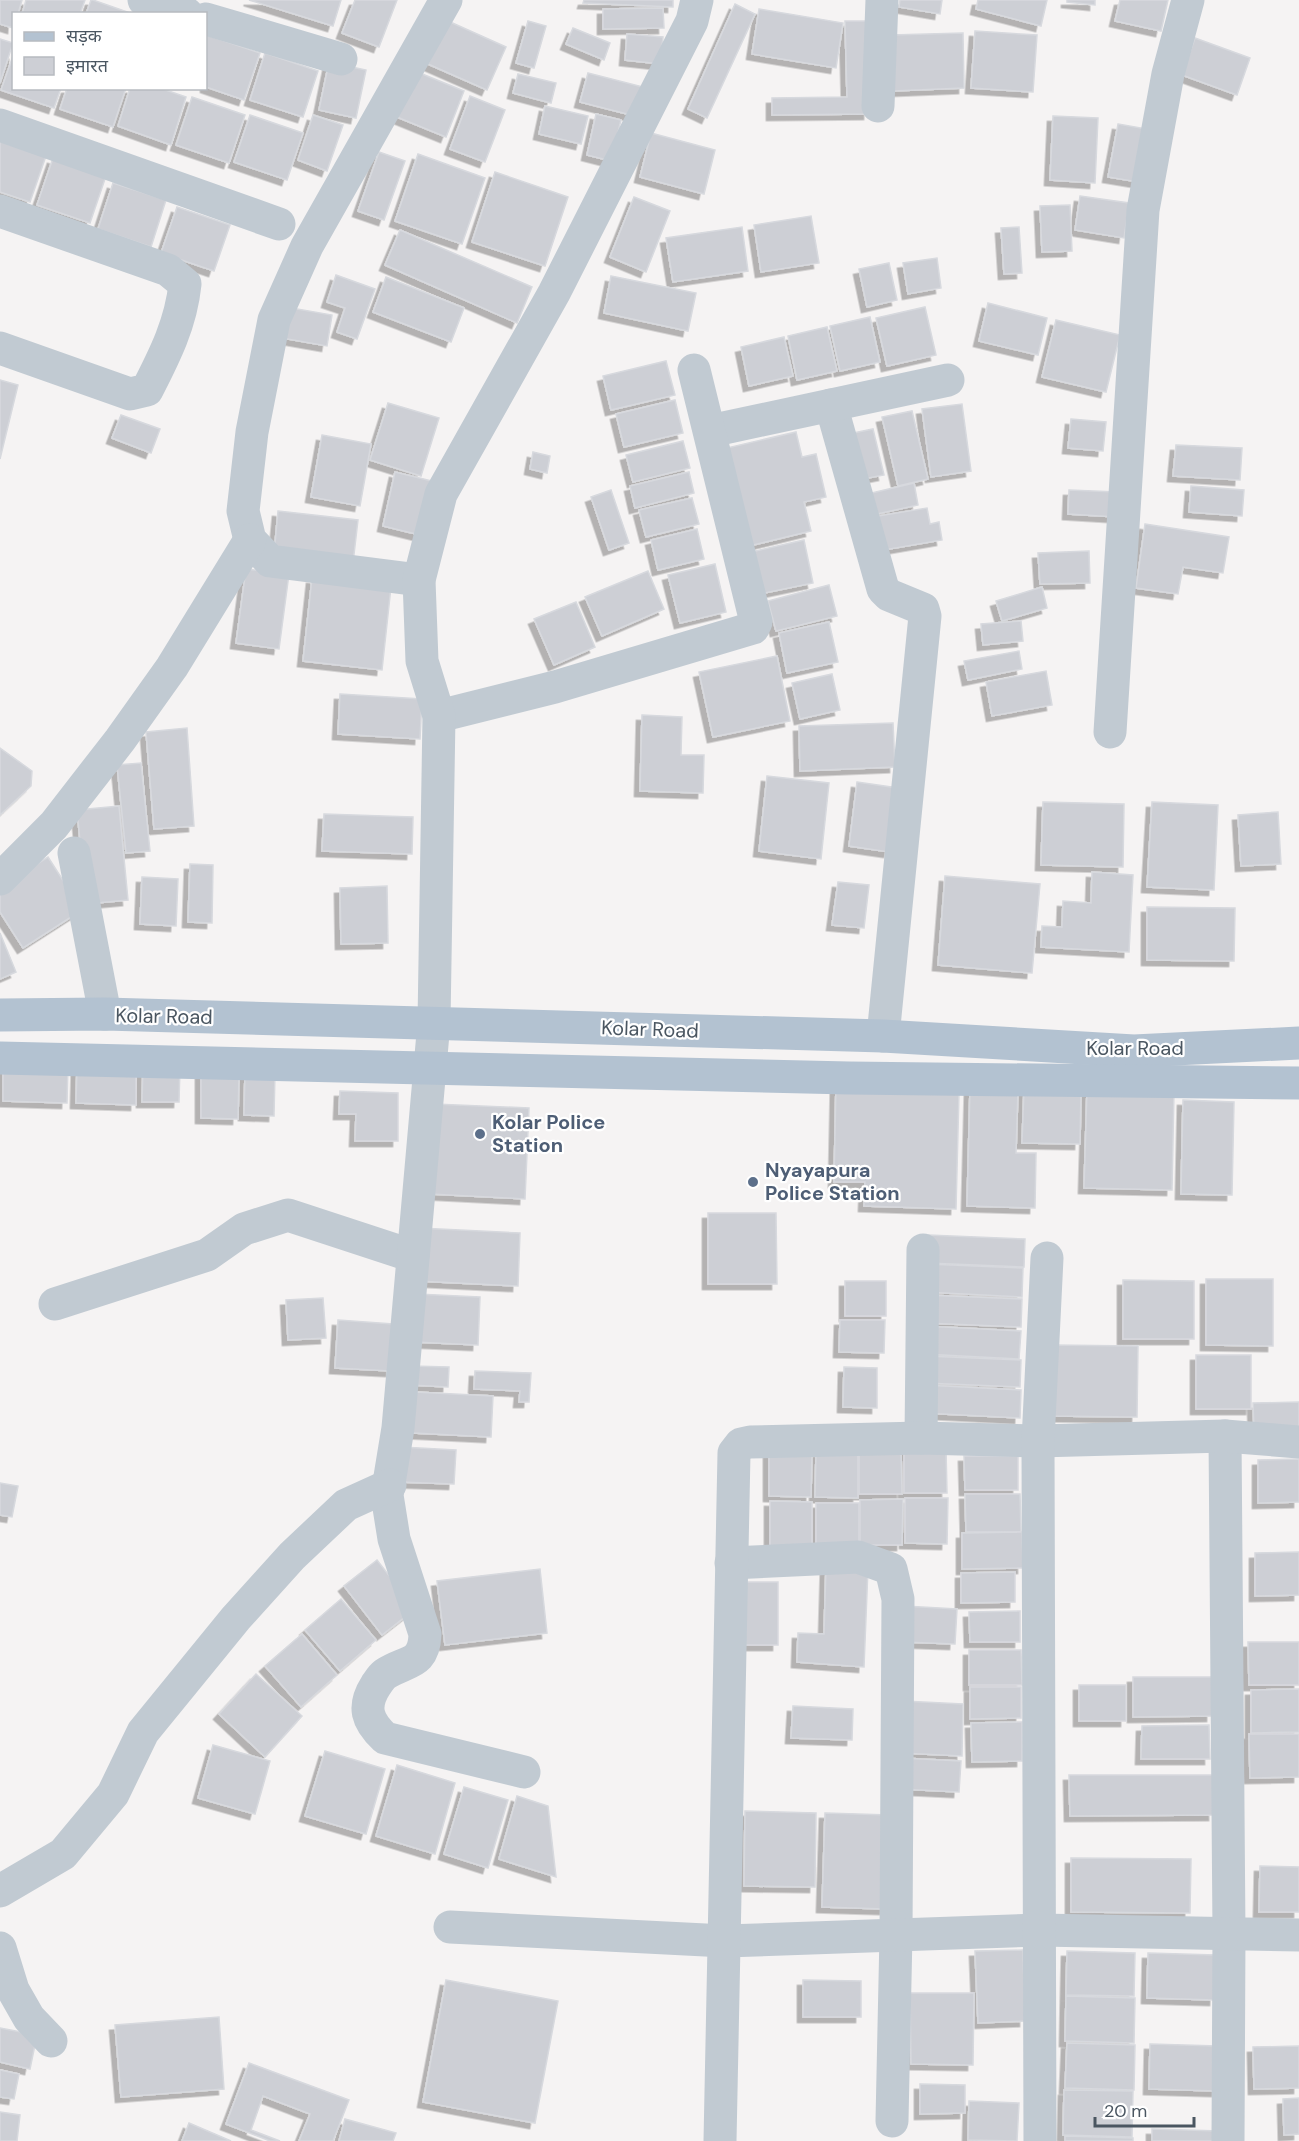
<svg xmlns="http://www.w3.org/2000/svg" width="1299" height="2141" viewBox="0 0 1299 2141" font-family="'DM Sans','Noto Sans Devanagari',sans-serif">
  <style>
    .building { fill: #cdcfd5; stroke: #d7d9de; stroke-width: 1.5; filter: url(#shadow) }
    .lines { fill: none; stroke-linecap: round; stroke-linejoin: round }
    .minor { stroke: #c1cad2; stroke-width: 33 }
    .major { stroke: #b3c2d1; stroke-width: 33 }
    .service-dot { fill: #5c6f8a; stroke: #fff; stroke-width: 2 }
    .labels { text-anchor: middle; stroke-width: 4.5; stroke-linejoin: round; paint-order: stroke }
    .street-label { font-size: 20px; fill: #4a5661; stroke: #fff }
    .service-label { font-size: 20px; font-weight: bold; fill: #4e5e75; stroke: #fff; text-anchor: start }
  </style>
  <defs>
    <filter id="shadow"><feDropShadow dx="-5.5" dy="5.5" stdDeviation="0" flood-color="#0004"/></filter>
  </defs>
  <rect width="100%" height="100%" fill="#f5f3f3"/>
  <g class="building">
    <path d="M0,0H22L18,14H14L13,28L0,24Z"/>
    <path d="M26,0H85L80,14H22Z"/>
    <path d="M91,0H93L133,14H86Z"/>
    <path d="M249,0H341L333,26Z"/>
    <path d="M355,0H397L379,47L342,33Z"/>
    <path d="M584,0H673V7L583,3Z"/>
    <path d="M900,0H942L940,14L899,7Z"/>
    <path d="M978,0H1047L1041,26L976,9Z"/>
    <path d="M1067,0H1095V5L1067,2Z"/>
    <path d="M1120,0H1168L1161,31L1115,21Z"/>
    <path d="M735,4L755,14L707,118L688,109Z"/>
    <path d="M663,8L664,28L603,29V9Z"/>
    <path d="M759,9L843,23L836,68L752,54Z"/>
    <path d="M448,21L506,47L487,90L428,64Z"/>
    <path d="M528,21L546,26L534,68L516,63Z"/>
    <path d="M845,21H868L869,114L772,115V98L847,97Z"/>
    <path d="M573,28L610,43L604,60L566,44Z"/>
    <path d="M975,31L1037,35L1033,92L971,88Z"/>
    <path d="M963,33L964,88L893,91L891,35Z"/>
    <path d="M627,34L663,37L660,64L625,60Z"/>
    <path d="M207,35L260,53L244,100L206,87Z"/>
    <path d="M1195,38L1250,58L1237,95L1182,75Z"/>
    <path d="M0,39L13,43L0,83Z"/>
    <path d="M14,53V88H61L54,108L1,90Z"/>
    <path d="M265,53L318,71L303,117L250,100Z"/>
    <path d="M329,62L366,70L356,118L319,110Z"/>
    <path d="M410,69L464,91L446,137L392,115Z"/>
    <path d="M588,73L643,87L635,116L580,102Z"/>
    <path d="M518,74L556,83L551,103L513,93Z"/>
    <path d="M67,88H126L113,127L60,109Z"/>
    <path d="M130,88H160L186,97L171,145L118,126Z"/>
    <path d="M470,96L505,110L485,162L450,149Z"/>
    <path d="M192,97L245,115L229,163L176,145Z"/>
    <path d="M545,106L588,116L581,144L539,134Z"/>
    <path d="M596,114L621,120L611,161L587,155Z"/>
    <path d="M250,115L303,133L287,180L234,162Z"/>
    <path d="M313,115L343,125L327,171L298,160Z"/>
    <path d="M1053,116L1098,118L1095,183L1050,180Z"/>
    <path d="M1118,124L1147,129L1138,182L1108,177Z"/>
    <path d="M651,133L715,150L704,194L640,177Z"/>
    <path d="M0,140L46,156L30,202L0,192Z"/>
    <path d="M379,152L405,161L384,220L358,211Z"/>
    <path d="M418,154L485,178L462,244L395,221Z"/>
    <path d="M53,158L106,176L90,223L37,205Z"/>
    <path d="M495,172L568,197L545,266L472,242Z"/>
    <path d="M113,183L166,200L151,247L98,229Z"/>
    <path d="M1080,196L1129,203L1124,238L1075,230Z"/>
    <path d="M634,197L670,211L646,272L610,257Z"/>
    <path d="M1070,205L1072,251L1042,252L1040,206Z"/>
    <path d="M177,207L230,225L214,271L161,253Z"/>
    <path d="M811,216L819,263L761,272L754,225Z"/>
    <path d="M742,227L748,271L673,282L666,238Z"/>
    <path d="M1019,227L1022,273L1004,274L1001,228Z"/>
    <path d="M400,230L532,287L517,323L385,265Z"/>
    <path d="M937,258L941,288L908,294L903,263Z"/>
    <path d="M889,263L897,300L867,307L859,269Z"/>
    <path d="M336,275L375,289L357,339L337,332L345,308L327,302Z"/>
    <path d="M611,276L696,293L688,331L604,313Z"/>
    <path d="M386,277L464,308L451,342L373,312Z"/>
    <path d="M988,303L1047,318L1038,355L979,341Z"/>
    <path d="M280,306L332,315L327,346L276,337Z"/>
    <path d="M925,307L936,355L887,366L876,318Z"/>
    <path d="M870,317L880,362L840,371L830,326Z"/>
    <path d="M1056,320L1120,335L1106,392L1042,377Z"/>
    <path d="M827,327L837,371L797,380L788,336Z"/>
    <path d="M784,337L793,376L749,386L741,347Z"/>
    <path d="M666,361L675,395L611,410L603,376Z"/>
    <path d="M0,380L18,385L0,459Z"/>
    <path d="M675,400L683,433L624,447L616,414Z"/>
    <path d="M388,403L439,418L421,476L370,460Z"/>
    <path d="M962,404L971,471L931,477L922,409Z"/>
    <path d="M912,411L928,479L898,486L882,417Z"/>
    <path d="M121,415L160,429L151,453L112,438Z"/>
    <path d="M1071,419L1106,422L1103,451L1068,448Z"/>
    <path d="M873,429L884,475L858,480L848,434Z"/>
    <path d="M796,432L802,457L816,454L826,497L804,502L811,531L749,546L727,448Z"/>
    <path d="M322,435L371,444L360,506L311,497Z"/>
    <path d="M683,441L690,468L633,482L626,455Z"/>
    <path d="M1176,445L1242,448L1240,480L1173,476Z"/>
    <path d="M533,452L550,456L547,473L530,469Z"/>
    <path d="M395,472L432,481L420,535L383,526Z"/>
    <path d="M689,472L694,493L635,508L630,486Z"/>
    <path d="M914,483L918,505L868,516L863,495Z"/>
    <path d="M1191,486L1244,490L1242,516L1189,512Z"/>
    <path d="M611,490L629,543L609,550L591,497Z"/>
    <path d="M1069,490L1117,492L1116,517L1068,514Z"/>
    <path d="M692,498L699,524L646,537L639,510Z"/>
    <path d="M927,508L930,524L939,522L942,540L884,550L878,516Z"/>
    <path d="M278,511L358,520L353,563L274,554Z"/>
    <path d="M1145,524L1229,537L1223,573L1183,567L1178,594L1136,588Z"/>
    <path d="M697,529L704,559L658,570L651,540Z"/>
    <path d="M804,540L813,583L760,594L751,552Z"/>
    <path d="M1089,551L1090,583L1040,584L1038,553Z"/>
    <path d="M715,564L726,612L680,623L668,575Z"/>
    <path d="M246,569L289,574L279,649L236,643Z"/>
    <path d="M648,571L664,609L602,636L585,597Z"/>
    <path d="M312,578L391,587L382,670L303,661Z"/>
    <path d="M829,585L837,616L776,631L768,601Z"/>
    <path d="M1042,587L1047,608L1002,621L996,601Z"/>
    <path d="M576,602L595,647L554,665L534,619Z"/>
    <path d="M1021,621L1023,641L983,645L981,624Z"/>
    <path d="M829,622L838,662L787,673L779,633Z"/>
    <path d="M1019,651L1022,669L968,680L964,661Z"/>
    <path d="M777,656L790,721L713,737L699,672Z"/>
    <path d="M1046,671L1052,705L992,716L986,682Z"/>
    <path d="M832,674L840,710L800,719L792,683Z"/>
    <path d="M340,694L422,699L420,739L338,734Z"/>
    <path d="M642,715L682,717L681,755H704L703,793L640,791Z"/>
    <path d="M893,723L895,767L800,771L799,726Z"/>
    <path d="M187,728L194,826L154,829L146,732Z"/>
    <path d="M0,748L32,771L31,786L0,815Z"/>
    <path d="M141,763L150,851L126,853L117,765Z"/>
    <path d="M767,776L829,783L821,859L759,851Z"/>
    <path d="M857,782L898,788L889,852L849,846Z"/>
    <path d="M1043,802L1124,804L1123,867L1041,865Z"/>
    <path d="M1152,802L1218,805L1214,890L1147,887Z"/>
    <path d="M119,806L128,900L86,904L77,810Z"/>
    <path d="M1278,812L1281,864L1241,866L1238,815Z"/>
    <path d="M324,814L413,817L412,854L322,851Z"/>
    <path d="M48,857L82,910L23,948L0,912V887Z"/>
    <path d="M190,864L213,865L212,923L188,922Z"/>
    <path d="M1092,872L1133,875L1129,952L1041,947L1042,926L1062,927L1063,901L1091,903Z"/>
    <path d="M945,876L1040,884L1032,973L938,965Z"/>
    <path d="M142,877L178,879L176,926L140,924Z"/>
    <path d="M838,882L869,885L864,928L832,925Z"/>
    <path d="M387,886L388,943L341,944L340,888Z"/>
    <path d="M1147,907L1235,908L1234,961L1147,960Z"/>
    <path d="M0,933L16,972L0,979Z"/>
    <path d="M3,1064L68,1065L67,1103L3,1101Z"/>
    <path d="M77,1066L136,1068V1105L76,1103Z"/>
    <path d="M143,1066L180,1067L179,1102H142Z"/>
    <path d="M201,1072L239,1074L238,1119L201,1118Z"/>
    <path d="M245,1072L275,1073L274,1116L244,1115Z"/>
    <path d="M836,1083L959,1093L956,1209L864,1206L865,1182H834Z"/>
    <path d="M970,1088L1018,1090L1016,1153H1036L1035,1208L967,1206Z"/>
    <path d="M1024,1089L1081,1090L1080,1144L1022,1143Z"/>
    <path d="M1087,1089L1174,1091L1172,1190L1084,1188Z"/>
    <path d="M340,1091L398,1093V1141H355L356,1114H339Z"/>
    <path d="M1183,1100L1234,1102L1232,1195L1181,1194Z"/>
    <path d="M434,1104L529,1108L525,1199L430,1194Z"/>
    <path d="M708,1213H776L777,1284H708Z"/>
    <path d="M419,1228L520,1233L518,1286L417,1281Z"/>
    <path d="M928,1235L1025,1239L1024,1267L927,1263Z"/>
    <path d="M927,1264L1023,1268L1022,1297L925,1292Z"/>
    <path d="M1206,1279H1273V1346L1206,1345Z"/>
    <path d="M1123,1280L1194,1281V1339H1123Z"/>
    <rect x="845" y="1281" width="41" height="35"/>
    <path d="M416,1294L480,1297L478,1345L414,1342Z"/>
    <path d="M926,1295L1022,1299L1021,1327L924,1323Z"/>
    <path d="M323,1298L326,1338L288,1340L286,1300Z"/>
    <path d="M338,1320L393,1324L391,1371L335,1368Z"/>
    <path d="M840,1320H885L884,1353L839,1352Z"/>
    <path d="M924,1326L1021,1331L1019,1359L923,1354Z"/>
    <path d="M1050,1345L1138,1346L1137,1417L1049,1416Z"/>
    <rect x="1196" y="1355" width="55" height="54"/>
    <path d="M925,1356L1021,1360L1020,1387L924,1383Z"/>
    <path d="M411,1366L449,1367L448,1387L410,1385Z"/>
    <path d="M844,1367L877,1368V1408L843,1407Z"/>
    <path d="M475,1371L531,1373L529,1402H519L520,1391L474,1389Z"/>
    <path d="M925,1385L1021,1390L1020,1418L923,1413Z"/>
    <path d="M415,1392L493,1396L491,1437L413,1433Z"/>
    <path d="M1299,1402V1429L1254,1430L1253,1403Z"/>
    <path d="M401,1447L456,1450L454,1484L399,1482Z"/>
    <path d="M904,1448H946L947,1493H904Z"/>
    <path d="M859,1449H901L902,1494H859Z"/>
    <path d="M769,1451H812L811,1497L769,1496Z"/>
    <path d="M816,1452H858V1498L815,1497Z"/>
    <path d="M964,1456H1018V1490H965Z"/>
    <path d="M1299,1459V1502L1258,1503V1460Z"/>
    <path d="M0,1483L18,1486L12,1517L0,1515Z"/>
    <path d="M965,1494H1020L1021,1532H966Z"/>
    <path d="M905,1498H948L947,1544L905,1543Z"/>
    <path d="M903,1499L902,1545H860V1500Z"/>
    <path d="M770,1501L812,1502V1547H770Z"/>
    <rect x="816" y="1503" width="43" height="45"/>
    <path d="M1022,1532L1023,1568L962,1569V1533Z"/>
    <path d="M1299,1552V1595L1255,1596V1553Z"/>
    <path d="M377,1560L415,1609L382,1635L344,1586Z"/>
    <path d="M826,1566L868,1568L864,1667L797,1662L798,1633L824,1634Z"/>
    <path d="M540,1569L547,1633L445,1645L437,1581Z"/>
    <path d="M1015,1572V1602L961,1603V1573Z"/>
    <rect x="736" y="1582" width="42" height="63"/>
    <path d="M341,1599L376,1640L340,1671L305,1630Z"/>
    <path d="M904,1606L957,1609L955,1644L903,1642Z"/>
    <path d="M1020,1611V1642H970L969,1612Z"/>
    <path d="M302,1634L337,1675L301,1707L265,1666Z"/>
    <path d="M1248,1642H1299V1685H1249Z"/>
    <path d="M969,1650H1021L1022,1685H969Z"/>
    <path d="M256,1674L302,1716L265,1757L219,1714Z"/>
    <path d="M1133,1677H1212V1716L1133,1717Z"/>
    <rect x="1079" y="1685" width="47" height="36"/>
    <path d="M970,1687H1021V1718L970,1719Z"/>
    <path d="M1299,1689V1732L1251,1733V1690Z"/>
    <path d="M903,1701L963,1704L962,1756L901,1753Z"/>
    <path d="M793,1706L853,1709L852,1740L791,1738Z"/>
    <path d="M1022,1722V1761L972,1762L971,1723Z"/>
    <path d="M1209,1725L1210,1759H1141L1142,1726Z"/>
    <path d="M1249,1734H1299V1777L1250,1778Z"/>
    <path d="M213,1745L270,1761L255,1814L198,1798Z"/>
    <path d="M325,1751L385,1769L366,1834L305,1816Z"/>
    <path d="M901,1758L961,1761L959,1792L900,1789Z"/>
    <path d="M397,1765L455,1783L435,1854L376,1836Z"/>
    <path d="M1069,1775H1213L1214,1815L1070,1816Z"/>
    <path d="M464,1787L508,1800L488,1868L444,1854Z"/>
    <path d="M517,1796L548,1806L556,1877L499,1859Z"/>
    <path d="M745,1811L816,1813L815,1887L744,1886Z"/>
    <path d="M825,1813L889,1815L885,1909L822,1907Z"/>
    <path d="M1071,1858L1191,1859L1190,1913L1071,1912Z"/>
    <path d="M1260,1866L1299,1867V1912H1259Z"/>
    <path d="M1023,1950L1025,2021L978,2023L975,1951Z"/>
    <path d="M1067,1951L1135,1953L1134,1996L1066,1995Z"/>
    <path d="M1148,1953L1216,1955L1215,2000L1147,1998Z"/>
    <path d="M446,1980L558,2001L535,2123L423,2102Z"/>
    <path d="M803,1980L861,1981V2017H803Z"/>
    <path d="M910,1993H974L973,2065L911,2064Z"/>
    <path d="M1066,1996L1135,1998L1134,2043L1065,2041Z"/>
    <path d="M219,2017L224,2089L121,2097L115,2025Z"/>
    <path d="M0,2028L37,2035L30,2069L0,2062Z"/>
    <path d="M1067,2043L1135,2045L1134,2090L1065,2088Z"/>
    <path d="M1150,2044L1218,2046L1217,2091L1149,2089Z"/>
    <path d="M1299,2046V2088L1254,2089L1253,2047Z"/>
    <path d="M249,2063L349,2100L333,2141H299L310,2114L263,2096L251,2130L280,2141H270L226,2124Z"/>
    <path d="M0,2070L19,2074L14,2099L0,2097Z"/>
    <path d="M920,2084L965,2085V2113L920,2114Z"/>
    <path d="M1064,2090L1133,2091L1132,2137L1063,2135Z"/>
    <path d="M1299,2098V2134L1284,2135L1283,2099Z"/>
    <path d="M969,2101L1019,2103L1017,2141L968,2140Z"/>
    <path d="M0,2112L20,2115L17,2141H0Z"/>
    <path d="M345,2119L396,2133L393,2141H339Z"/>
    <path d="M189,2123L231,2141H182Z"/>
    <path d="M1152,2129L1220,2131V2141H1152Z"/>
    <path d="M1065,2136L1133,2138V2141H1065Z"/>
  </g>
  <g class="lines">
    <g class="minor">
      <path d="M144,0L187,14"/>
      <path d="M206,19L341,59"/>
      <path d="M878,106L882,0"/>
      <path d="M0,125L279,224"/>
      <path d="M0,211L168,270L185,284C181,323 165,355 147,390L130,394L0,348"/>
      <path d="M831,405L883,589L889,595L923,609L925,616L883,1036"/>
      <path d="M710,431L948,380"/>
      <path d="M419,580L270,561L250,540L243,511L252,432L274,320L307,246L446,0"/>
      <path d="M439,716L555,687L753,628L756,622L694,370"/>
      <path d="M1110,732L1143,210L1168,74L1188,0"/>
      <path d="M74,853L105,1014"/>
      <path d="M0,879L54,825L120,740L172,667L250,540"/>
      <path d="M55,1304L207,1255L244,1229L288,1215L413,1256"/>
      <path d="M1225,1436L1229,1933L1228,2141"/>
      <path d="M921,1438L923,1250"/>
      <path d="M731,1563L858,1557L891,1569L898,1599L896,1934L892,2121"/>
      <path d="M524,1772L385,1738C367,1721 362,1707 376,1685C379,1681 381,1677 385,1674C406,1660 424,1666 425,1634L394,1539L387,1495L398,1428L434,1022L439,716L422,661L419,580L441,494L554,293L692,21L697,0"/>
      <path d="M0,1891L63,1854L113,1794L143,1732L236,1618L292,1556L346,1505L390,1485"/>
      <path d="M450,1927L725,1941L1040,1930L1299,1935"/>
      <path d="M0,1948L13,1990L29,2018L51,2041"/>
      <path d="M720,2141L734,1453L741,1444L750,1442L921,1438L1038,1441L1225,1436L1299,1442"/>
      <path d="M1040,2141L1038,1441L1047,1258"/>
    </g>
    <g class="major">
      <path d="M0,1015L105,1014L883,1036L1134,1051L1299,1043"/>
      <path d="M0,1058L849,1078L1299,1083"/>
    </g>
  </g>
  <g class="service-dot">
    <circle cx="480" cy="1134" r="6"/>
    <circle cx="753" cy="1182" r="6"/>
  </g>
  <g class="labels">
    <g class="street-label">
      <text transform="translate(164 1016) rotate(1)" y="7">Kolar Road</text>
      <text transform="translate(650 1029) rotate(2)" y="7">Kolar Road</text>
      <text x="1135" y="1055">Kolar Road</text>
    </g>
    <g class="service-label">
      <text x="492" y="1129">Kolar Police<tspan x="492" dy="23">Station</tspan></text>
      <text x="765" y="1177">Nyayapura<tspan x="765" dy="23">Police Station</tspan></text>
    </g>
  </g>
  <rect x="12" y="12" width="195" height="78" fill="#ffffff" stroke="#b7bbc0" stroke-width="1.5"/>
  <rect x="24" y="32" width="30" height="9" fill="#b3c2d1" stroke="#b7bbc0" stroke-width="1.5"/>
  <text x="66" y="42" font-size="18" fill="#4a5661">सड़क</text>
  <rect x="24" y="57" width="30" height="18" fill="#cdcfd5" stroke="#b7bbc0" stroke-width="1.5"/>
  <text x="66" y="72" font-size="18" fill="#4a5661">इमारत</text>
  <path d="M1095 2117v9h99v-9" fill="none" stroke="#4a5661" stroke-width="3"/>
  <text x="1104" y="2117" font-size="18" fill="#4a5661" stroke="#ffffff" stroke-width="4.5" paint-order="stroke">20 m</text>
</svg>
